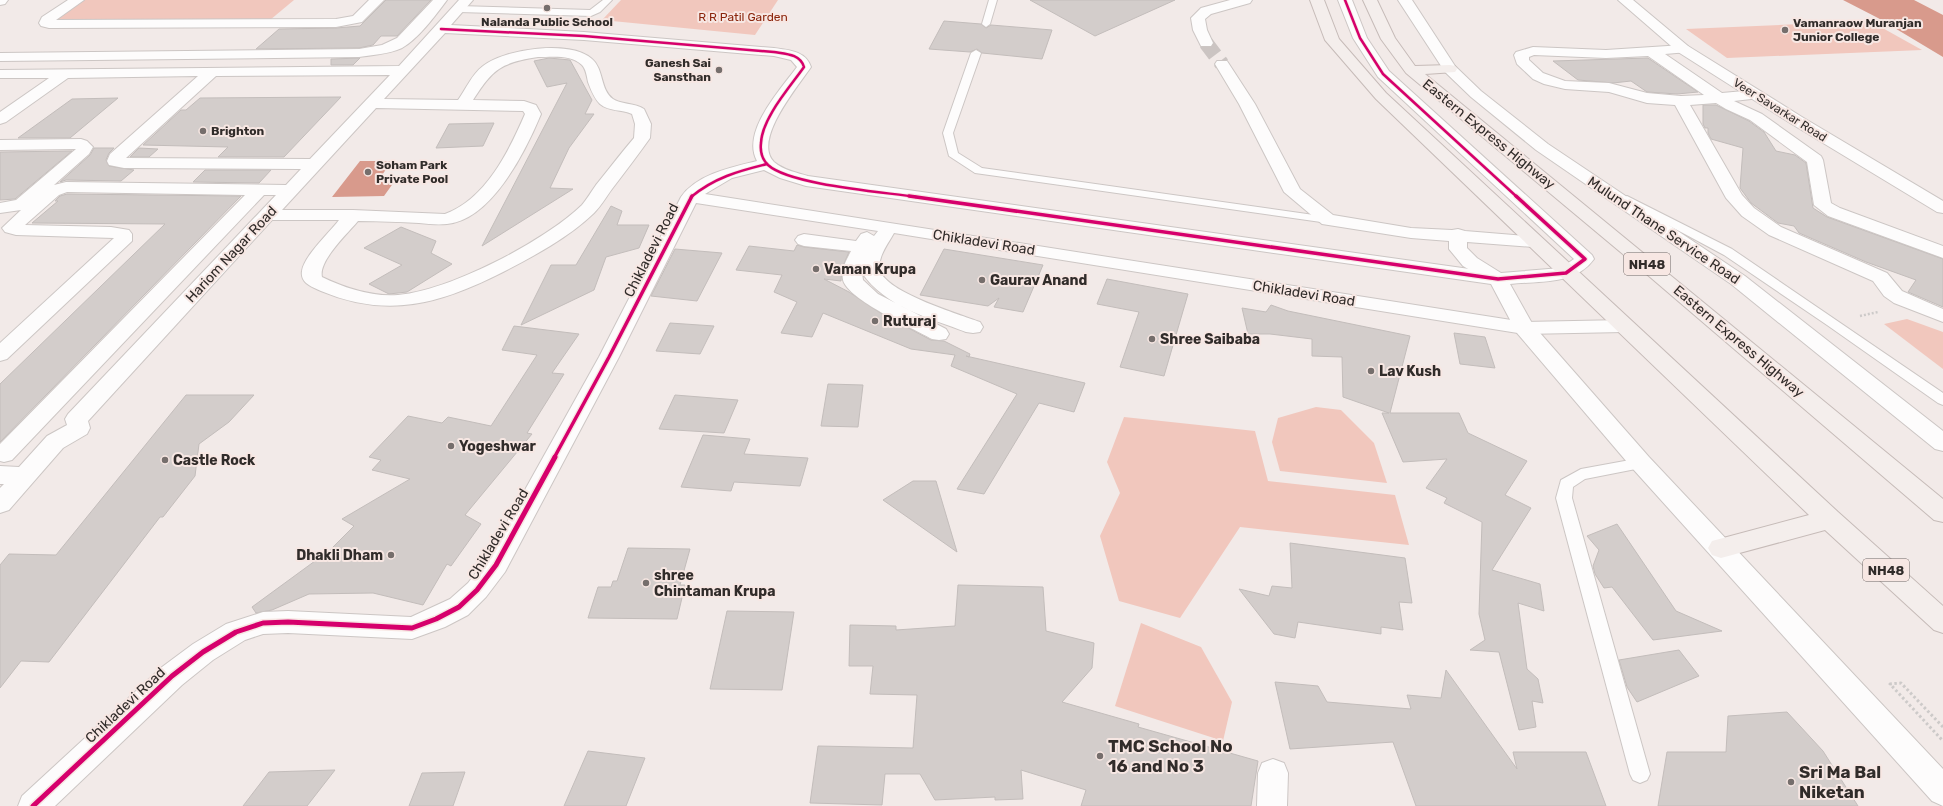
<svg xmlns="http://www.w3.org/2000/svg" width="1943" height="806" viewBox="0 0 1943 806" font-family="Rubik,sans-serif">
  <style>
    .green { fill: #f1c7bd }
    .water { fill: #d89a8c }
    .building { fill: #d3cdcb; stroke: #c3bdbb }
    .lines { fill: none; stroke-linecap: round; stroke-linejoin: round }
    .tertiary-tunnel { stroke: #cbc4c2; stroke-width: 15; stroke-dasharray: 15 8; stroke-linecap: butt }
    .service-casing { stroke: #ccc6c4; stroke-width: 2 }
    .minor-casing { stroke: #ccc6c4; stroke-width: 2 }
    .tertiary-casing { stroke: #ccc6c4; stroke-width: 2 }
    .trunk-casing { stroke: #c6bbb8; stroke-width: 2 }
    .path-far1 { stroke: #cdcac9; stroke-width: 2.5; stroke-dasharray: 2 2; stroke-linecap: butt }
    .path { stroke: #cdcac9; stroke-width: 3; stroke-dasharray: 2.5 2.5; stroke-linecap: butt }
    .service { fill: #fdfcfc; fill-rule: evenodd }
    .minor { fill: #fdfcfc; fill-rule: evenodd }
    .tertiary { fill: #fdfcfc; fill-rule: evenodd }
    .trunk { fill: #f4eeec; fill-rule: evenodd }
    .cycleway-far2-casing { stroke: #f7e7e3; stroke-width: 4 }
    .cycleway-far1-casing { stroke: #f7e7e3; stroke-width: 6 }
    .cycleway-casing { stroke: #f7e7e3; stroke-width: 8 }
    .cycleway-far2 { stroke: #d6006c; stroke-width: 2.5 }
    .cycleway-far1 { stroke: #d6006c; stroke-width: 3.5 }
    .cycleway { stroke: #d6006c; stroke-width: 5 }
    .poi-dot { fill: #756e6c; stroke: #f7e7e3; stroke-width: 1.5 }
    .labels { text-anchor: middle; stroke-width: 4; stroke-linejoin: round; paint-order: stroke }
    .far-park-label { font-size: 12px; fill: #8b260d; stroke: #f7e7e3 }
    .far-poi-label { font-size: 12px; font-weight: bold; fill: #312c2a; stroke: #f7e7e3; text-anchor: start }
    .far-street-label { font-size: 12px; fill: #312c2a; stroke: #f7e7e3 }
    .shield { fill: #f7e7e3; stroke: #6c6462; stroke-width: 1 }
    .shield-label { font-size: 13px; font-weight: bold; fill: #312c2a }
    .street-label { font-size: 14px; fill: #312c2a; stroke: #f7e7e3 }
    .poi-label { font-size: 14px; font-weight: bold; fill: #312c2a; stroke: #f7e7e3; text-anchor: start }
    .near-poi-label { font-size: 17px; font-weight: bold; fill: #312c2a; stroke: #f7e7e3; text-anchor: start }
  </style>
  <rect width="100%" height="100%" fill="#f2eae8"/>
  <g class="green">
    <path d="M81,0H294L270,20L52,19Z"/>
    <path d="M621,0H778L755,35L602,20Z"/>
    <path d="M1870,21L1922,50L1727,58L1686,29Z"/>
    <path d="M1907,319L1943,332V369L1884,324Z"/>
    <path d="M1316,407L1341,410L1374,443L1387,483L1280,471L1272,442L1278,418Z"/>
    <path d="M1124,417L1255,431L1268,481L1395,495L1409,545L1240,527L1180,618L1119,601L1100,536L1120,493L1107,462Z"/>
    <path d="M1141,623L1201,647L1232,702L1223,741L1115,706Z"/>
  </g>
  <g class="water">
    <path d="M1843,0H1914L1943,15V57L1878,18Z"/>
    <path d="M360,161H392L377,182H394L384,196L332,197Z"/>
  </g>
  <g class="building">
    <path d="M386,0H431L397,36H381L373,45L359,48L256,49L279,29L336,28L360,26Z"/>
    <path d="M1030,0H1175L1095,36Z"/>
    <path d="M944,21L981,24L986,28L991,25L1052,30L1042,59L982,53L977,49L970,52L929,49Z"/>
    <path d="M360,58L353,65H331V59Z"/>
    <path d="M549,58L570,60L592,100L585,114H594L569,148L550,188L573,189L482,246L567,83L547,87L534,61Z"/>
    <path d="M1648,58L1698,92L1677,94L1647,92L1631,81L1613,83L1578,80L1553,61Z"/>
    <path d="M341,97L284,157H218L228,147L143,145L181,110H186L200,98Z"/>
    <path d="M118,98L70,138H18L72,99Z"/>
    <path d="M1703,105H1716L1749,121L1764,132L1776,151L1795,155L1806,163L1813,208L1827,217L1943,259V307L1908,292L1916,280L1866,262L1799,233L1794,226L1778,223L1751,203L1740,188L1743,148L1711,139L1708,133V128H1705L1703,124Z"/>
    <path d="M494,123L483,146L436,148L449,124Z"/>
    <path d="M94,148H114L109,153L106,160L109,166L134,170L121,181L66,180L60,182L90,155Z"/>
    <path d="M139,148L158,149L149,157H130Z"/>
    <path d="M72,151L15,199L0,200V152Z"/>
    <path d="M205,170H271L259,183L193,182Z"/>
    <path d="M67,194L241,196L0,442V384L165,224L32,223L58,201H55L60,196Z"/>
    <path d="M611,206L622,211L617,225H649L639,248L606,257L594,290L521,325L551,265H576Z"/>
    <path d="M401,227L436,241L431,253L452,264L407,292L389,294L369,284L402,265L364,248Z"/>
    <path d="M797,245L804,247L849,252L842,268L841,281L824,279L849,292L882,314L931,340L944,341L970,354L969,357L966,356L1085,383L1074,412L1039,403L984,494L957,489L1017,394L951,366L955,355L911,349L823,313L812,337L781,333L797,302L774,292L782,275L736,270L749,246L794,251Z"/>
    <path d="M675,249L722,253L697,301L651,296Z"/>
    <path d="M944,249L1043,265L1023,312L994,307L999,298L988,306L920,295Z"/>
    <path d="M1107,279L1188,294L1164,376L1120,367L1139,312L1097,304Z"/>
    <path d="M1271,305L1288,311L1410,336L1390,413H1459L1468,433L1527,461L1505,495L1531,508L1492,570L1540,584L1544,611L1518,603L1527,669L1538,679L1543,703L1532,701L1536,727L1519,730L1499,652L1470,650L1485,640L1479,614L1482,522L1444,503L1447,498L1426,488L1447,459L1403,462L1382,413H1389L1343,397L1342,357L1312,356V339L1270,334H1248L1242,308L1266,312Z"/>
    <path d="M670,323L714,326L700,354L656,351Z"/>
    <path d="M514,326L579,334L552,373L564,374L527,433L532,434L465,515L481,524L451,566L447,564L423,605L373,593L309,594L272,610L256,613L252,607L330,550L354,526L342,519L410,479L372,470L381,460L369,457L408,416L442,423L448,417L491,426L537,355L502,350Z"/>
    <path d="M1454,333L1485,337L1495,368L1460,364Z"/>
    <path d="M828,384L863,385L858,427L821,426Z"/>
    <path d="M186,395H254L229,422L199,444L195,476L163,517H160L49,662L21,661L0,688V565L9,554L56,555Z"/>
    <path d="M675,395L738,400L724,433L659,429Z"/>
    <path d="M703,435L750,439L744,454L808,458L800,486L734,482L731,491L681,487Z"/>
    <path d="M913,481H936L957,552L883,500Z"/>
    <path d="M1617,524L1676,611L1722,631L1653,640L1612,587L1604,588L1595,574L1593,566L1599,550L1587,536Z"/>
    <path d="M1290,543L1405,558L1412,603L1399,602L1403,630L1381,627V634L1298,622L1295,638L1274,634L1239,589L1269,596L1272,586L1292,588Z"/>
    <path d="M628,548L690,549L680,585H685L677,619L588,618L598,587H611L613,581H617Z"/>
    <path d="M958,585L1043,587L1046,631L1094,643L1092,668L1062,702L1139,724L1138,727L1258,761L1251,806H1081L1086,790L1021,770L1023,799L995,800V797L935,800L920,774H885L882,805L810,803L818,746L913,748L917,695L870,694L873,666H849L850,625L896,626V630L955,626Z"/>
    <path d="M727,611L794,612L782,690L710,689Z"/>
    <path d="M1679,650L1699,676L1637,702L1627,687L1619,660Z"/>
    <path d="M1446,670L1517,769L1513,752H1586L1606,806H1416L1393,742L1290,749L1275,682L1318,686L1327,702L1411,709L1407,695L1441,698Z"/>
    <path d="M1787,712L1823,751L1858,806H1658L1667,752H1726L1728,716Z"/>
    <path d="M588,751L645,758L626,806H564Z"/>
    <path d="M335,770L307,806H243L269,772Z"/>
    <path d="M465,772L453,806H409L422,773Z"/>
  </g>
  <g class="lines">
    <path class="tertiary-tunnel" d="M1206,43L1222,64"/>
    <g class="service-casing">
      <g id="service">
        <path d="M603,0H612L600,12L591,16L459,12L455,9L459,6L590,10Z"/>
        <path d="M989,0H997L990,24L986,27L982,24Z"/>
        <path d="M976,50L981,53L953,133L958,153L982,168L1328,217L1334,220L1328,223L975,173L949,156L943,133L971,53Z"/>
        <path d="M1627,196L1732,249L1943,393V405L1938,403L1827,325L1724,255L1623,201L1621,199Z"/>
        <path d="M1641,458L1646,459L1648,463L1646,467L1585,479L1573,487L1572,498L1650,774L1647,780L1640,783L1633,780L1630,774L1556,498L1561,480L1581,469Z"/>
      </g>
    </g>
    <g class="minor-casing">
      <g id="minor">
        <path d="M0,0H8L5,4L0,5Z"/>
        <path d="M68,0H84L56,20L336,19L353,16L369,0H384L362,22L336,27L49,28L41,26L39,23L42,17Z"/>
        <path d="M433,0H447C435,16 419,38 402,48C389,54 373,55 359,57L0,61V53L359,49L382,45L397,38Z"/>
        <path d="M459,0H473L451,25L584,32L774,48C789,50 806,51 811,67C799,85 752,140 774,162C783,170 798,173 808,176L1498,273L1505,275L1508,279L1505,283L1498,285L806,186L780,178L764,170L732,178L705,194L1524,322L1624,320L1631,321L1634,326L1631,331L1624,332L1524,334L894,233C888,244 875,260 881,273C892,294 958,314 980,322L983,327L980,332L973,333L966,332C930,318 885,307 862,273L863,280L878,294L946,329L949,334L946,339L939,340L932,339C913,328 848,300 843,280C841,269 846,261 851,251L804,246L798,244L795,240L798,236L804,234L856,241L861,234L867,232L874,236L878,231L696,203L619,357L505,572L486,597L468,615L445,627L412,639L288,633L263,634L245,640L213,660L182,685L55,806H18L22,796L162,667L193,644L226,624L263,612L288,611L411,617L450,599L468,583L487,558L599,357L681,197C697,174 732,167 757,161C741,132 780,90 797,67L791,60L774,56L584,40L445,33L384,99L458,100C466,89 472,74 483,66C505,49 570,39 592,59C604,69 600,90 613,99C619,104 635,103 644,109L651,124L650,138C638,155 625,172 612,189C606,197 601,206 594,213C568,238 534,256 503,272C440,304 388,319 321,291C312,287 300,283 302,271C304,256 329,233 339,220H272L88,421L90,428L87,434L63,448L9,510L0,513V488L4,484H0V466L19,467L47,436L67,425L65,419L68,414L276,195H264L12,460L4,462L0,461V444L245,195L67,192L59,195L25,225L111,227L129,230L132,234V241L7,359L0,361V343L114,238L16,235L5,232L2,228L21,210L0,213V203L16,200L76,149L0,150V140L81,139L87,141L93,147L89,154L54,185L66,182L286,185L301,169L124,168L109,165L107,161L110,154L198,76L68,78L6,122L0,124V112L49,78H0V70L399,66ZM538,57C551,57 571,54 582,65C586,69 587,77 588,82C591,90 594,98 600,104C609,112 622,109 632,114L635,124L634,138C621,153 609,169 596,185C591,192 587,199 582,205C545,241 449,291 398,295C371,297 345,288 322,277C318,261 348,233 358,221C378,221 399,222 419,223C428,224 438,225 447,224C492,220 526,150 541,114L536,105L524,101L473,100C493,69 500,63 538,57ZM390,75L310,159L126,158L216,76ZM376,108L523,111L525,114C509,151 486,199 445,214L353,210H282Z"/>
        <path d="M1683,45L1688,46L1690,49L1688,52L1665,54L1722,93L1755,90L1760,92L1763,95L1760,98L1734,101L1762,114L1821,156L1823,160L1831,203L1840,208L1943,246V258L1828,216L1814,205L1807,162L1750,120L1726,109L1716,103L1690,105L1742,195L1754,208L1781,227L1887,273L1902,291L1943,309V322L1894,303L1884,296L1873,281L1769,235L1742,216L1726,198L1675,105L1647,103L1609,92L1565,89L1544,84L1533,79L1517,64L1514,55L1516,52L1533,47L1606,50ZM1534,55L1606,58L1648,56L1704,95L1681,96L1647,93L1609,83L1565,81L1543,73L1529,60V57Z"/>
        <path d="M1273,759L1284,763L1288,773L1287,806H1257L1258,773L1262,763Z"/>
      </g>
    </g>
    <g class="tertiary-casing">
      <g id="tertiary">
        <path d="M1230,0H1252L1250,3L1211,14L1205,19L1207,30L1213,43L1211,46H1201L1193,30L1191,18L1201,8Z"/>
        <path d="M1338,0H1352L1367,38L1389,71L1592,255L1594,259C1576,285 1538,281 1510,284L1533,325L1649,457L1943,769V806L1932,801L1633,469L1517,333L1490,282L1463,266L1449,249V241L1411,238L1322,224L1284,192L1239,104L1215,64L1217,61H1227L1229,64L1255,104L1300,189L1333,215L1411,228L1452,230L1458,229L1465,231L1540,237L1542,241L1540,245L1533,247L1467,242V248L1477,258L1501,273L1561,268L1574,259L1378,77L1353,38Z"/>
        <path d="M1398,0H1412L1455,66L1481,91L1548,144L1745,276L1943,431V451L1935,449L1731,284L1536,150L1471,97L1445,72Z"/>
        <path d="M1618,0H1633L1688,46L1802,117L1943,201V213L1937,212L1790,123L1678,52Z"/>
      </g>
    </g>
    <g class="trunk-casing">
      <g id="trunk">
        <path d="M1310,0H1324L1339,39L1386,93L1838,512L1943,606V633L1934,630L1825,530L1721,558L1712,555L1708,548L1712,541L1809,515L1376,99L1325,40Z"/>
        <path d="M1363,0H1377L1395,38L1415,66L1450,65L1455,66L1457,69L1455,72L1425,74L1943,499V522L1934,520L1636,265L1406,73L1381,39Z"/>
      </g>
    </g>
    <path class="path-far1" d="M1860,316L1878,312"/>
    <path class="path" d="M1943,727L1901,683L1890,684L1943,741"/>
    <use href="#service" class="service"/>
    <use href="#minor" class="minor"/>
    <use href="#tertiary" class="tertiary"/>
    <use href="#trunk" class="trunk"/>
    <g class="cycleway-far2-casing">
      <g id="cycleway-far2">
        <path d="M1345,0L1360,38L1383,74L1517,197"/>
        <path d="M441,29L584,36L774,52C786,54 800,54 804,67C790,87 762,118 761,143C760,151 762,159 768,165C790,185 884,192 916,197"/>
        <path d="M691,197C714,178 738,171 767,164"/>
      </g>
    </g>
    <g class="cycleway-far1-casing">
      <g id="cycleway-far1">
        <path d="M909,196L1498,279L1566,273L1585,259L1516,196"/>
        <path d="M554,458L609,357L692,196"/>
      </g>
    </g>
    <g class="cycleway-casing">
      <path id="cycleway" d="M33,806L172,676L203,652L236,632L263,623L288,622L412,628L436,619L459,607L477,590L496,565L555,457"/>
    </g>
    <use href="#cycleway-far2" class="cycleway-far2"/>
    <use href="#cycleway-far1" class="cycleway-far1"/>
    <use href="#cycleway" class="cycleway"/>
  </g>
  <g class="poi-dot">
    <circle cx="547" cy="8" r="4"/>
    <circle cx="1785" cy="30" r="4"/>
    <circle cx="719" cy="70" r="4"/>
    <circle cx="203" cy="131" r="4"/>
    <circle cx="368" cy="172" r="4"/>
    <circle cx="816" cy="269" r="4"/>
    <circle cx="982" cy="280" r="4"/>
    <circle cx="875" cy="321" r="4"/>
    <circle cx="1152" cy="339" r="4"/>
    <circle cx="1371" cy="371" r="4"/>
    <circle cx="451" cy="446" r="4"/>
    <circle cx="165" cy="460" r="4"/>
    <circle cx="391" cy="555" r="4"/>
    <circle cx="646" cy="583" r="4"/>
    <circle cx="1100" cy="756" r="4"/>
    <circle cx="1791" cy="782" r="4"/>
  </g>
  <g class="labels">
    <g class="far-park-label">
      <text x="743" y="21">R R Patil Garden</text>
    </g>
    <g class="far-poi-label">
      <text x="547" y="26" text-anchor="middle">Nalanda Public School</text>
      <text x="1793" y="27">Vamanraow Muranjan<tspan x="1793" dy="14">Junior College</tspan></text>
      <text x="711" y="67" text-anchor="end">Ganesh Sai<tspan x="711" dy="14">Sansthan</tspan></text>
      <text x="211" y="135">Brighton</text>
      <text x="376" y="169">Soham Park<tspan x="376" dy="14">Private Pool</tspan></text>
    </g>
    <g class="far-street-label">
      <text transform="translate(1780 110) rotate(32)" y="4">Veer Savarkar Road</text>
    </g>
    <g class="shield">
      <rect x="1624" y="253" width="46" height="22" rx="3"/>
      <rect x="1863" y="559" width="46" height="22" rx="3"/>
    </g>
    <g class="shield-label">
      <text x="1647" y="269">NH48</text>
      <text x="1886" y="575">NH48</text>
    </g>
    <g class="street-label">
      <text transform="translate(1489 134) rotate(39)" y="5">Eastern Express Highway</text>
      <text transform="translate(1664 230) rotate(34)" y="5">Mulund Thane Service Road</text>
      <text transform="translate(984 242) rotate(9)" y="5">Chikladevi Road</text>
      <text transform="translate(651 250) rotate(-63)" y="5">Chikladevi Road</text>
      <text transform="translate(231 254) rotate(-47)" y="5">Hariom Nagar Road</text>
      <text transform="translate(1304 293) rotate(9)" y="5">Chikladevi Road</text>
      <text transform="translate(1739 341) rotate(40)" y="5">Eastern Express Highway</text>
      <text transform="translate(498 534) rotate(-59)" y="5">Chikladevi Road</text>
      <text transform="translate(125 705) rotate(-43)" y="5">Chikladevi Road</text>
    </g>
    <g class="poi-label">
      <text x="824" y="274">Vaman Krupa</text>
      <text x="990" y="285">Gaurav Anand</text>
      <text x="883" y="326">Ruturaj</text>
      <text x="1160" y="344">Shree Saibaba</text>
      <text x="1379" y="376">Lav Kush</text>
      <text x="459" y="451">Yogeshwar</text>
      <text x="173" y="465">Castle Rock</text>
      <text x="383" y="560" text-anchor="end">Dhakli Dham</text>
      <text x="654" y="580">shree<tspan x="654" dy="16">Chintaman Krupa</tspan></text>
    </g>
    <g class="near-poi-label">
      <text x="1108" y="752">TMC School No<tspan x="1108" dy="20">16 and No 3</tspan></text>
      <text x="1799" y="778">Sri Ma Bal<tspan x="1799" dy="20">Niketan</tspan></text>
    </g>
  </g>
</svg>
